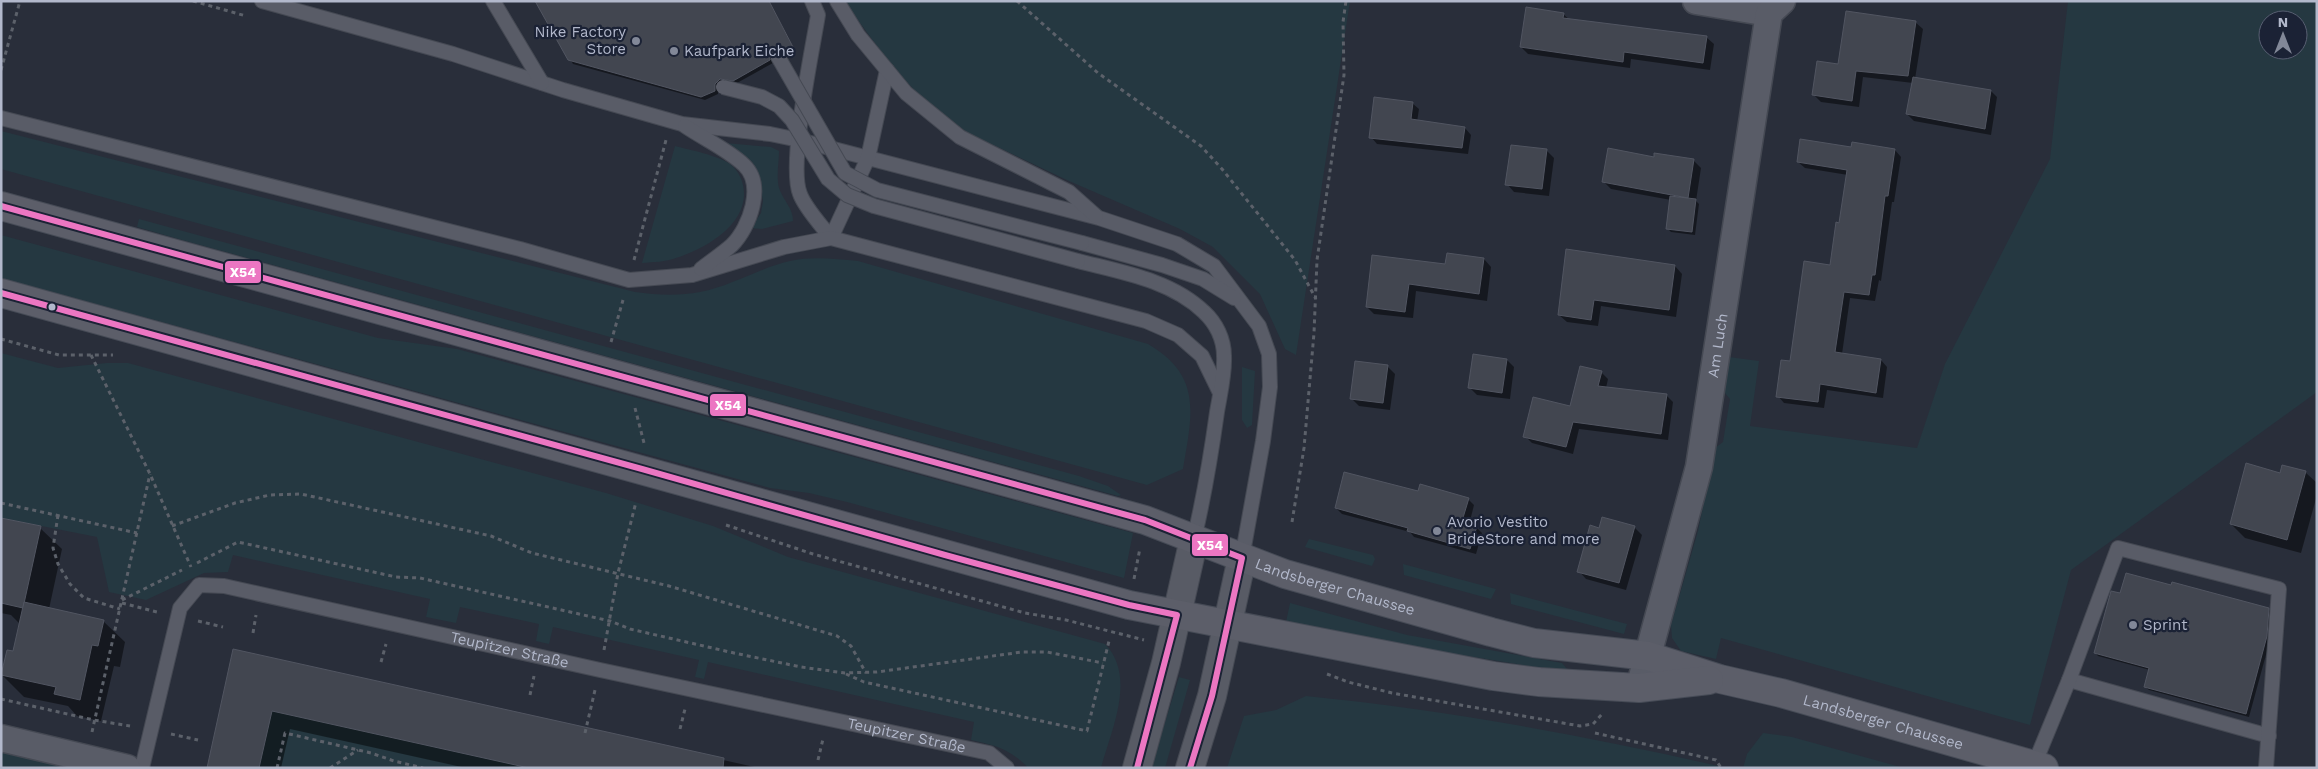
<svg xmlns="http://www.w3.org/2000/svg" width="2318" height="769" viewBox="0 0 2318 769" font-family="'Work Sans',sans-serif">
  <style>
    .green { fill: #253841; fill-rule: evenodd }
    .shadow { fill: #0007 }
    .building { fill: #424650; stroke: #515561 }
    .lines { fill: none; stroke-linecap: round; stroke-linejoin: round }
    .lane-casing { stroke: #454953; stroke-width: 16 }
    .street-casing { stroke: #454953; stroke-width: 29 }
    .secondary-casing { stroke: #454953; stroke-width: 30 }
    .primary-casing { stroke: #464b56; stroke-width: 30 }
    .path { stroke: #5c616a; stroke-width: 3; stroke-dasharray: 4 4; stroke-linecap: butt }
    .lane { stroke: #595c67; stroke-width: 14 }
    .street { stroke: #595c67; stroke-width: 26 }
    .secondary { stroke: #585b65; stroke-width: 28 }
    .primary { stroke: #5c5e69; stroke-width: 28 }
    .lane-bridge-casing { stroke: #454953; stroke-width: 16; stroke-linecap: butt }
    .lane-bridge { stroke: #595c67; stroke-width: 14 }
    .bus-1-casing { stroke: #1b2235; stroke-width: 10 }
    .bus-1 { stroke: #ec76c2; stroke-width: 6 }
    .poi-dot { fill: #828898; stroke: #1b2235; stroke-width: 2 }
    .bus-dot { fill: #b2b8cb; stroke: #1b2235; stroke-width: 2 }
    .labels { text-anchor: middle; stroke-width: 4.5; stroke-linejoin: round; paint-order: stroke }
    .poi-label { font-size: 15px; fill: #b2b8cb; stroke: #1b2235; text-anchor: start }
    .street-label { font-size: 15px; fill: #b2b8cb; stroke: #1b2235 }
    .line-badge { stroke: #1b2235; stroke-width: 2 }
    .badge-label { font-size: 14px; text-anchor: middle; font-weight: bold; fill: #fff }
  </style>
  <rect width="100%" height="100%" fill="#292e3a"/>
  <g class="green">
    <path d="M844,1H1350L1296,355L1285,349L1260,294L1213,247L1180,229L1069,181L968,133L927,103L893,68Z"/>
    <path d="M2068,1H2317V392L2071,570L2030,725L1721,638L1716,659L1681,651L1672,638L1671,625L1698,531L1715,448L1723,442L1730,399L1724,392L1729,357L1759,361L1750,426L1917,448L1945,364L2050,159ZM2268,20H2298V50H2268Z"/>
    <path d="M1,131L635,292C656,295 679,296 700,292C731,286 759,268 790,261C812,256 836,259 858,261L1148,344C1203,376 1192,415 1183,469L1147,485L1,169Z"/>
    <path d="M725,143L771,147L779,151C779,163 776,176 779,188C783,200 793,208 793,221L762,229L751,228L761,213L763,201L757,174L752,162Z"/>
    <path d="M675,146C690,150 717,155 730,164C739,171 744,182 744,194C744,227 704,249 676,258C666,262 653,262 642,263Z"/>
    <path d="M139,219L1079,476L1108,486L1121,495L1118,496L182,240L137,227Z"/>
    <path d="M1,235L378,338L457,349L539,371L1133,533L1124,578L847,502L809,493L770,488L1,278Z"/>
    <path d="M1,353L58,368L107,363H128L606,493L713,526L788,557L1105,644C1137,677 1111,730 1101,768H1028C1011,749 994,745 971,740L974,722L708,662L704,679L695,677L699,660L553,627L549,644L536,641L539,624L460,607L456,623L426,617L430,599L233,555L228,572L204,573L146,600L109,592L97,537L1,518Z"/>
    <path d="M1242,367L1255,371L1252,425L1247,428L1242,420Z"/>
    <path d="M1309,539L1373,555L1375,559L1372,566L1305,547Z"/>
    <path d="M1403,564L1496,589L1491,599L1404,575Z"/>
    <path d="M1510,593L1627,624L1624,634L1511,604Z"/>
    <path d="M1290,603L1407,635L1562,663L1567,669L1564,671L1553,670L1449,653L1286,622Z"/>
    <path d="M1179,677L1190,680L1165,768H1151Z"/>
    <path d="M1306,696C1447,710 1588,736 1727,768H1227L1244,716L1276,710Z"/>
    <path d="M274,701L529,768H259Z"/>
    <path d="M1763,733L1792,737L1904,768H1743L1747,754Z"/>
    <path d="M1,749L82,768H1Z"/>
  </g>
  <g class="shadow">
    <path d="M536,1H769L795,50L789,54L786,50H777L772,55L773,63L737,83L724,82L718,88V94L705,100L573,64Z"/>
    <path d="M1563,14L1570,20L1706,37L1714,44L1710,70L1631,59L1630,68L1528,54L1521,47Z"/>
    <path d="M1915,22L1923,29L1915,79L1991,91L1997,97L1991,135L1914,121L1907,114L1913,83L1863,77L1859,107L1821,102L1814,95L1839,65Z"/>
    <path d="M1412,103L1419,109L1417,122L1465,128L1471,135L1468,154L1377,144L1371,137Z"/>
    <path d="M1852,148L1895,150L1901,157L1894,202H1892L1881,281L1879,280L1875,301L1850,298L1842,354L1881,360L1887,367L1883,398L1827,390L1824,408L1784,403L1778,396L1831,266L1848,175L1805,168L1798,162Z"/>
    <path d="M1546,150L1554,158L1549,196L1514,192L1507,184Z"/>
    <path d="M1693,160L1701,168L1696,201L1699,204L1695,235L1671,232L1667,228L1671,200L1611,189L1604,182Z"/>
    <path d="M1568,251L1675,266L1682,274L1676,317L1601,306L1598,326L1567,322L1559,315Z"/>
    <path d="M1448,254L1484,259L1491,267L1487,301L1416,291L1413,318L1374,314L1367,307L1373,257L1446,265Z"/>
    <path d="M1507,360L1514,367L1510,399L1477,395L1469,387Z"/>
    <path d="M1387,366L1395,374L1390,410L1359,406L1351,398Z"/>
    <path d="M1601,372L1608,379L1606,388L1666,395L1673,402L1668,440L1579,429L1573,454L1532,443L1525,436L1571,408Z"/>
    <path d="M2305,472L2317,483V495L2301,553L2245,538L2231,524L2281,474Z"/>
    <path d="M1468,499L1474,505L1469,525L1476,527L1482,533L1476,554L1414,537L1410,532L1342,514L1336,508Z"/>
    <path d="M1,519L40,528L62,549L49,609L103,621L125,642L120,667L114,666L101,721L77,716L68,706L24,697L2,675L14,653L20,624L11,615L1,613Z"/>
    <path d="M1634,527L1642,535L1626,590L1586,579L1579,571L1600,529Z"/>
    <path d="M2121,595L2268,609L2272,613L2270,640L2249,717L2149,690L2145,687L2150,670L2098,656L2095,652Z"/>
    <path d="M234,651L759,768H466L290,729L281,768H208Z"/>
  </g>
  <g class="building">
    <path d="M535,1H769L793,47L785,51L781,47H773L769,51L770,60L733,81L720,79L715,84V91L701,97L568,60Z"/>
    <path d="M1526,7L1564,13L1563,18L1707,36L1703,63L1624,52L1623,62L1520,47Z"/>
    <path d="M1846,11L1916,21L1908,76L1856,71L1852,101L1812,95L1817,61L1838,64Z"/>
    <path d="M1913,77L1991,90L1985,129L1906,114Z"/>
    <path d="M1374,97L1413,102L1411,119L1465,127L1462,148L1369,138Z"/>
    <path d="M1800,139L1851,147L1852,142L1895,149L1888,196H1885L1875,275H1872L1869,295L1844,292L1835,352L1881,359L1876,393L1820,384L1818,402L1776,397L1781,360L1790,361L1804,261L1830,265L1836,222L1839,223L1847,170L1797,162Z"/>
    <path d="M1511,145L1547,149L1542,189L1505,185Z"/>
    <path d="M1608,148L1654,157V153L1694,159L1688,198L1602,182Z"/>
    <path d="M1670,196L1696,199L1692,232L1666,229Z"/>
    <path d="M1566,249L1675,265L1669,310L1594,300L1591,320L1558,315Z"/>
    <path d="M1447,253L1484,258L1479,294L1409,284L1405,312L1366,307L1372,255L1445,264Z"/>
    <path d="M1473,354L1507,359L1502,393L1468,388Z"/>
    <path d="M1355,361L1388,365L1383,403L1350,399Z"/>
    <path d="M1580,366L1602,371L1598,386L1667,394L1661,434L1573,422L1566,447L1523,437L1533,397L1570,406Z"/>
    <path d="M2246,463L2280,473L2282,465L2306,471L2287,540L2230,524Z"/>
    <path d="M1344,472L1418,491L1420,484L1469,498L1462,521L1477,526L1470,549L1407,531L1408,528L1335,508Z"/>
    <path d="M1602,517L1635,526L1619,583L1577,572L1590,525L1599,528Z"/>
    <path d="M1,518L41,526L23,608L1,603Z"/>
    <path d="M2126,573L2171,585L2172,582L2269,608L2267,636L2246,714L2144,687L2149,668L2094,653L2111,591L2120,593Z"/>
    <path d="M24,602L104,620L98,646L92,645L80,700L54,694L56,687L1,675L7,650L13,651Z"/>
    <path d="M233,649L724,758L723,768H529L272,711L259,768H207Z"/>
  </g>
  <g class="lines">
    <g class="lane-casing">
      <g id="lane">
        <path d="M262,1L453,54L563,90L682,124L770,134L799,140L1099,218L1177,244L1214,266L1259,326L1269,354L1270,387L1263,441L1242,558"/>
        <path d="M493,1L542,83"/>
        <path d="M812,1L818,15C812,52 788,165 800,194C805,208 822,226 831,238L868,158L887,70"/>
        <path d="M837,1L858,35L906,93L960,137L1069,192L1096,216"/>
        <path d="M1,118L520,249L629,280L692,275L784,247L831,238L1146,321L1178,335L1202,356L1220,393"/>
        <path d="M685,126C704,139 727,149 744,165C765,185 750,227 732,245C722,254 711,261 701,269"/>
        <path d="M1082,243L1162,265L1203,279L1234,298"/>
        <path d="M1078,261C1121,272 1171,280 1204,312C1216,323 1224,339 1224,356C1225,374 1220,394 1217,412C1211,455 1204,497 1194,539"/>
        <path d="M2069,680L2269,736"/>
        <path d="M2034,765L2069,680L2118,548L2279,589L2266,768"/>
        <path id="s1" d="M142,768L180,608L199,585L224,586L600,670L989,753L1007,768"/>
      </g>
    </g>
    <g class="street-casing">
      <g id="street">
        <path d="M1696,1L1769,13"/>
        <path id="s2" d="M1639,688L1699,467L1769,13L1782,1"/>
        <path d="M1,738L127,768"/>
      </g>
    </g>
    <g class="secondary-casing">
      <g id="secondary">
        <path d="M1137,768L1166,663L1194,539"/>
        <path d="M1190,768L1212,696L1242,558"/>
      </g>
    </g>
    <g class="primary-casing">
      <g id="primary">
        <path id="s3" d="M1,206L1145,520L1285,574L1491,632L1534,643L1648,656L1720,679L1781,693L2044,768"/>
        <path d="M1,293L1129,605L1493,676L1539,682L1639,688L1709,680"/>
      </g>
    </g>
    <g class="path">
      <path d="M193,1L246,16"/>
      <path d="M1017,1L1098,73L1201,146L1222,169L1295,260L1316,299"/>
      <path d="M1,70L20,1"/>
      <path d="M634,260L666,140"/>
      <path d="M1,339L59,355H113"/>
      <path d="M611,342L623,300"/>
      <path d="M91,355L150,474L191,567"/>
      <path d="M635,408L644,443"/>
      <path d="M1,503L137,533"/>
      <path d="M58,515L53,548L58,564L70,584L84,598L120,609"/>
      <path d="M1292,522L1304,448L1314,333L1317,260L1344,75L1343,22L1346,1"/>
      <path d="M726,525L813,554L1025,613L1066,620L1144,640"/>
      <path d="M172,526L235,503L270,495L301,494L491,536L532,553L669,586L837,636L851,646L866,673"/>
      <path d="M197,563L238,542L396,577L420,578L610,621L630,629L734,653L801,667L845,673L877,672L1022,652H1047L1103,663"/>
      <path d="M1134,579L1140,548"/>
      <path d="M122,600L182,570"/>
      <path d="M122,603L157,612"/>
      <path d="M198,621L223,627"/>
      <path d="M253,633L256,615"/>
      <path d="M604,650L618,573L636,502"/>
      <path d="M381,662L386,644"/>
      <path d="M846,674L864,682L1087,731L1109,641"/>
      <path d="M1327,674L1348,682L1392,693L1580,726L1593,724L1603,713"/>
      <path d="M530,695L534,676"/>
      <path d="M1,699L94,720L130,726"/>
      <path d="M680,729L685,709"/>
      <path d="M92,732L150,474"/>
      <path d="M585,733L595,690"/>
      <path d="M1595,733L1716,760L1721,768"/>
      <path d="M171,734L198,740"/>
      <path d="M818,760L823,739"/>
      <path d="M277,768L285,733L371,753L394,761L423,768"/>
      <path d="M330,768L358,750"/>
    </g>
    <use href="#lane" class="lane"/>
    <use href="#street" class="street"/>
    <use href="#secondary" class="secondary"/>
    <use href="#primary" class="primary"/>
    <g class="lane-bridge-casing">
      <g id="lane-bridge">
        <path d="M777,55L845,173L877,190L1082,243"/>
        <path d="M723,87L762,97L779,106L792,120L828,179L847,195L874,206L1078,261"/>
      </g>
    </g>
    <use href="#lane-bridge" class="lane-bridge"/>
    <g class="bus-1-casing">
      <g id="bus-1">
        <path d="M1,206L1145,520L1242,558L1212,696L1190,768"/>
        <path d="M1,293L642,469L945,555L1129,605L1177,615L1137,768"/>
      </g>
    </g>
    <use href="#bus-1" class="bus-1"/>
  </g>
  <g class="poi-dot">
    <circle cx="636" cy="41" r="5"/>
    <circle cx="674" cy="51" r="5"/>
    <circle cx="1437" cy="531" r="5"/>
    <circle cx="2133" cy="625" r="5"/>
  </g>
  <circle class="bus-dot" cx="52" cy="307" r="4.5"/>
  <g class="labels">
    <g class="poi-label">
      <text x="626" y="37" text-anchor="end">Nike Factory<tspan x="626" dy="17">Store</tspan></text>
      <text x="684" y="56">Kaufpark Eiche</text>
      <text x="1447" y="527">Avorio Vestito<tspan x="1447" dy="17">BrideStore and more</tspan></text>
      <text x="2143" y="630">Sprint</text>
    </g>
    <g class="street-label">
      <text dy="5" stroke="none"><textPath href="#s2" startOffset="352">Am Luch</textPath></text>
      <text dy="5" stroke="none"><textPath href="#s3" startOffset="1388">Landsberger Chaussee</textPath></text>
      <text dy="5" stroke="none"><textPath href="#s1" startOffset="512">Teupitzer Straße</textPath></text>
      <text dy="5" stroke="none"><textPath href="#s3" startOffset="1954">Landsberger Chaussee</textPath></text>
      <text dy="5" stroke="none"><textPath href="#s1" startOffset="918">Teupitzer Straße</textPath></text>
    </g>
  </g>
  <g class="line-badge">
    <rect x="224" y="260" width="38" height="24" rx="5" fill="#ec76c2"/>
    <rect x="709" y="393" width="38" height="24" rx="5" fill="#ec76c2"/>
    <rect x="1191" y="533" width="38" height="24" rx="5" fill="#ec76c2"/>
  </g>
  <g class="badge-label">
    <text x="243" y="277">X54</text>
    <text x="728" y="410">X54</text>
    <text x="1210" y="550">X54</text>
  </g>
  <rect width="2318" height="769" fill="none" stroke="#b2b8cb" stroke-width="5"/>
  <g transform="translate(2283 35)"><circle r="24" fill="#1b2235" stroke="#575e71"/>
  <path d="M0-4L9 19L0 12L-9 19Z" fill="#828898"/>
  <text y="-8" font-size="14" font-weight="bold" text-anchor="middle" fill="#b2b8cb">N</text>
  </g>
</svg>
